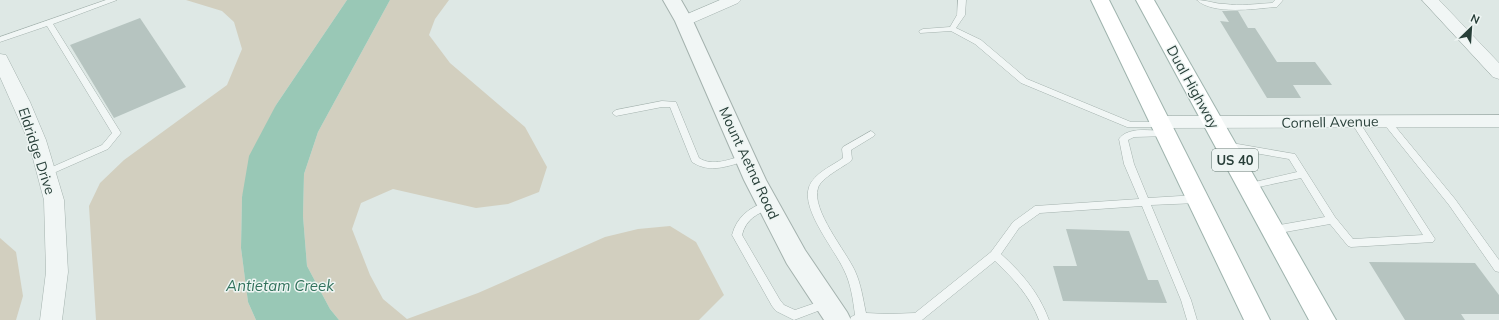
<svg xmlns="http://www.w3.org/2000/svg" width="1499" height="320" viewBox="0 0 1499 320" font-family="Mulish,sans-serif">
  <style>
    .green { fill: #d2cfbf }
    .water { fill: #99c8b6 }
    .building { fill: #b6c4c0 }
    .lines { fill: none; stroke-linecap: round; stroke-linejoin: round }
    .service-casing { stroke: #a4b2ae; stroke-width: 1 }
    .minor-casing { stroke: #a4b2ae; stroke-width: 1 }
    .tertiary-casing { stroke: #a4b2ae; stroke-width: 2 }
    .primary-casing { stroke: #9eb3ad; stroke-width: 2 }
    .service { fill: #f1f6f5; fill-rule: evenodd }
    .minor { fill: #f1f6f5; fill-rule: evenodd }
    .tertiary { fill: #f1f6f5; fill-rule: evenodd }
    .primary { fill: #fff; fill-rule: evenodd }
    .labels { text-anchor: middle; stroke-width: 3; stroke-linejoin: round; paint-order: stroke }
    .shield { fill: #eef5f3; stroke: #637671; stroke-width: 1 }
    .shield-label { font-size: 13px; font-weight: bold; fill: #283f39 }
    .street-label { font-size: 14px; fill: #283f39; stroke: #eef5f3 }
    .water-label { font-size: 15px; font-style: italic; fill: #32725c; stroke: #eef5f3 }
  </style>
  <rect width="100%" height="100%" fill="#dee8e5"/>
  <g class="green">
    <path d="M186,0H347L276,105L242,197L241,248L248,302L256,320H96L89,206L100,183L124,160L227,85L242,49L234,22L222,11Z"/>
    <path d="M390,0H449L435,19L429,35L450,63L525,127L547,167L539,192L508,204L476,208L393,189L361,203L352,229L370,275L383,299L407,319L478,293L605,237L638,229L670,226L696,242L724,295L699,320H339L330,309L307,266L303,216L304,174L318,132Z"/>
    <path d="M0,238L16,252L23,296L16,320H0Z"/>
  </g>
  <path class="water" d="M347,0H390L318,132L304,174L303,216L307,266L330,309L339,320H256L248,302L241,248L242,197L249,156L276,105Z"/>
  <g class="building">
    <path d="M1222,11H1238L1248,28H1255L1277,62H1315L1332,85H1293L1301,98H1267L1220,21L1229,22Z"/>
    <path d="M140,18L186,87L114,118L70,45Z"/>
    <path d="M1066,229L1129,231L1148,280H1158L1167,303L1063,301L1053,266H1077Z"/>
    <path d="M1369,262L1475,263L1499,295V314H1461L1465,320H1405Z"/>
  </g>
  <g class="lines">
    <g class="service-casing">
      <g id="service">
        <path d="M106,0H117L53,24L121,133L108,149L49,175H43L41,173L43,171L102,145L112,133L47,26L0,42V37Z"/>
        <path d="M958,0H966L965,15L956,28L981,40L1027,79L1131,122H1162L1165,123L1166,125L1165,127H1127L1021,83L975,44L951,31L920,33L919,31L923,29L950,27L957,15Z"/>
        <path d="M1197,0C1207,0 1215,4 1225,4C1240,6 1256,4 1272,3L1275,0H1283L1277,7H1274C1255,9 1212,15 1197,0Z"/>
        <path d="M662,101L676,102L699,158C713,167 730,159 745,155L749,158L748,160C729,166 710,174 692,162L670,107H662L616,116L612,113L616,110Z"/>
        <path d="M1355,119L1358,120L1433,236L1435,239L1433,242L1351,247L1348,246L1330,224L1274,234L1271,233L1269,230L1271,227L1274,226L1325,217L1301,178L1249,189L1246,188L1244,186L1246,184L1297,172L1289,159L1226,148L1222,145L1226,142L1295,154L1335,217L1353,239L1423,235L1351,122Z"/>
        <path d="M1387,119L1390,120L1455,199L1499,260V272L1495,271L1449,205L1384,124L1383,122L1384,120Z"/>
        <path d="M871,131L875,134L874,136L851,150L852,159L851,161C843,167 821,178 818,188C811,210 846,251 855,271C861,284 863,299 866,313L888,314L915,313L991,252L1013,222L1035,206L1139,199L1124,164L1119,139C1128,126 1152,131 1166,131L1170,134L1169,136L1134,137L1128,140L1134,164L1148,198L1197,195L1200,196L1202,199L1200,202L1197,203L1151,205L1191,300L1197,320H1187L1181,300L1142,206L1040,213L1019,228L1001,254C1022,273 1039,293 1049,320H1039C1030,296 1013,278 995,261L922,320H850L851,317L855,315C853,300 851,284 844,270C835,250 801,210 809,187C814,173 832,166 843,158L842,149L843,147Z"/>
        <path d="M768,201L771,202L773,205L771,208C757,214 746,219 742,235L780,300L784,305L795,310L827,299L831,300L832,303L831,306L794,320L776,311L772,306L732,235C737,216 750,207 768,201Z"/>
      </g>
    </g>
    <g class="minor-casing">
      <g id="minor">
        <path d="M720,0H741L738,3L690,24L684,26L678,24L676,21L678,18Z"/>
        <path d="M1422,0H1439L1499,63V79L1493,77Z"/>
        <path d="M0,54L6,55L8,59L30,102L46,140L64,200L68,272L62,320H40L46,272L44,200L28,140L0,77Z"/>
        <path d="M1499,115V127L1160,128L1154,126L1151,122L1154,118L1160,116Z"/>
      </g>
    </g>
    <g class="tertiary-casing">
      <path id="tertiary" d="M663,0H681L693,21L766,180L805,250L847,312L851,320H824L787,264L744,180L675,21Z"/>
    </g>
    <g class="primary-casing">
      <g id="primary">
        <path d="M1091,0H1109L1270,320H1244Z"/>
        <path d="M1136,0H1154L1336,320H1309Z"/>
      </g>
    </g>
    <use href="#service" class="service"/>
    <use href="#minor" class="minor"/>
    <use href="#tertiary" class="tertiary"/>
    <use href="#primary" class="primary"/>
  </g>
  <g class="labels">
    <rect class="shield" x="1212" y="149" width="46" height="22" rx="3"/>
    <g class="shield-label">
      <text x="1235" y="165">US 40</text>
    </g>
    <g class="street-label">
      <text transform="translate(1193 87) rotate(61)" y="5">Dual Highway</text>
      <text transform="translate(1330 122) rotate(-1)" y="5">Cornell Avenue</text>
      <text transform="translate(37 151) rotate(72)" y="5">Eldridge Drive</text>
      <text transform="translate(749 163) rotate(65)" y="5">Mount Aetna Road</text>
    </g>
    <g class="water-label">
      <text x="280" y="291">Antietam Creek</text>
    </g>
  </g>
  <g transform="translate(1471 28) rotate(25)" stroke="#eef5f3" stroke-width="3" paint-order="stroke">
  <path d="M0-3L7 15L0 10L-7 15Z" fill="#283f39"/>
  <text y="-6" font-size="11" font-weight="bold" text-anchor="middle" fill="#283f39">N</text>
  </g>
</svg>
